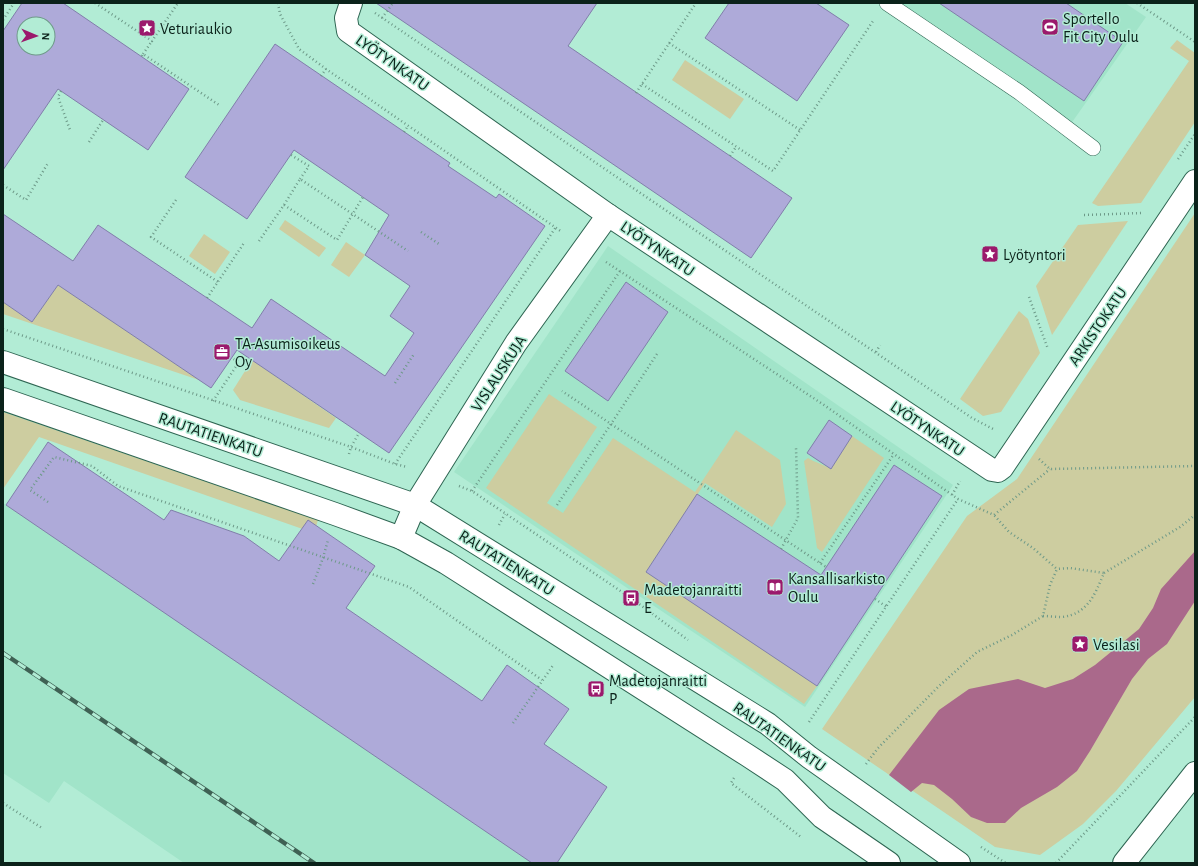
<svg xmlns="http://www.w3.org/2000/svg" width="1198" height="866" viewBox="0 0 1198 866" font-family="'Alegreya Sans',sans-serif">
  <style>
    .built { fill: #a1e4c9 }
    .green { fill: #cdcda0 }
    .water { fill: #aa698b }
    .building { fill: #aeaad9; stroke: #817eaa; fill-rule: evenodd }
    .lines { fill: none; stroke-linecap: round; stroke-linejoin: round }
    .service-casing { stroke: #2e6552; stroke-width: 16 }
    .minor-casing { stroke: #2e6552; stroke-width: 24 }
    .secondary-casing { stroke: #2e6552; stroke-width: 24 }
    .primary-casing { stroke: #2e6552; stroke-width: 24 }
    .path { stroke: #6d9988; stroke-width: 2.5; stroke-dasharray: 1 3; stroke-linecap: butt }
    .service { stroke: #fff; stroke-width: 15 }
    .minor { stroke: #fff; stroke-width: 22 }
    .secondary { stroke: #fff; stroke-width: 22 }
    .primary { stroke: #fff; stroke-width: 22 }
    .rail-casing { stroke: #3f6154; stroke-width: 4.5 }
    .rail { stroke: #b2ecd5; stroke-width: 3; stroke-dasharray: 9; stroke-linecap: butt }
    .labels { text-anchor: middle; stroke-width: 3; stroke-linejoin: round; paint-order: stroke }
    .poi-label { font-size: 16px; fill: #0b221a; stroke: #b2ecd5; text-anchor: start }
    .street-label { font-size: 16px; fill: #0b221a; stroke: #b2ecd5 }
  </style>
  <rect width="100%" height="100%" fill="#b2ecd5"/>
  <g class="built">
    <path d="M881,3H1125L1146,17L1068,128Z"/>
    <path d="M608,246L953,485L805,707L454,472Z"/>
    <path d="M3,503L347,737L532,863H184L64,781L49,803L3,773Z"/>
  </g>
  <g class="green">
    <path d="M1177,40L1195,53V122L1141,203L1098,206L1092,203L1189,61L1170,48Z"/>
    <path d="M685,60L744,99L730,119L672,80Z"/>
    <path d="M1195,213V697L1116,791L1083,824L1040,855L995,847L822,729L967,516L1017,479Z"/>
    <path d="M285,220L326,248L319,257L279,229Z"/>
    <path d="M1128,221L1052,335L1036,286L1078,225Z"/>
    <path d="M204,234L230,252L215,274L189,256Z"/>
    <path d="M346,242L365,255L349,277L331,265Z"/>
    <path d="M58,285L199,380L3,314V302L32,322Z"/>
    <path d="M1019,311L1028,319L1040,353L1001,412L983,416L960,399Z"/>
    <path d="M252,360L336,418L329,428L240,400L233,390Z"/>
    <path d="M549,394L597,427L547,503L563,513L613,438L695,492L736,430L780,460L786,504L772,527L705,483L646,572L817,686L804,704L486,488Z"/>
    <path d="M3,412L318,520L314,533L39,437L3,489Z"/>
    <path d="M852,436L884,458L822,552L817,548L804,461L808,458C816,463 823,464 831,469Z"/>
  </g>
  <path class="water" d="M1195,551V601L1167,644L1148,659L1132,679L1090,751L1077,771L1057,787L1021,808L1005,823H987L971,817L952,799L934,785L922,783L911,792L889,775L939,710L969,689L1018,679L1045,688L1073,679L1095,665L1139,629L1153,608L1161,589Z"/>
  <g class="building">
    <path d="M22,3H63L189,89L148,150L58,89L3,170V31ZM24,24H48V48H24Z"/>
    <path d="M376,3H597L568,46L792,198L751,258Z"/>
    <path d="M729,3H816L849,25L797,101L705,38Z"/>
    <path d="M939,3H1066L1123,42L1084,101Z"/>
    <path d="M275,44L450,163L448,166L496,198L499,194L545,226L389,453L237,350L211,388L58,285L32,322L3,302V214L73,261L98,225L252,328L271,299L385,376L414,333L390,316L410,286L365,255L389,215L294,150L247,219L185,177Z"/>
    <path d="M626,282L668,312L608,401L565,371Z"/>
    <path d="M829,420L852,436L831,469L807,453Z"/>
    <path d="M48,442L164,520L171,510L244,536L279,561L308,520L375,566L346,608L482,701L507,665L569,709L544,744L607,787L557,863H532L6,505Z"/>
    <path d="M894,465L942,496L817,686L646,572L697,494L821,575Z"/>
  </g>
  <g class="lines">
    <g class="service-casing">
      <path id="service" d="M887,3L1019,92L1093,148"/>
    </g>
    <g class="minor-casing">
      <g id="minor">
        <path d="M351,3L346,18L348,31L608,215L992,470L998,471L1002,468L1195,181"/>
        <path d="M401,538L415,505L516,343L608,215"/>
      </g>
    </g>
    <g class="secondary-casing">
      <g id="secondary">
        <path d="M3,362L415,505L768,724L809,757L959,863"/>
        <path d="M3,399L335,514L401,538L446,563L747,755L785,780L822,817L889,863"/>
      </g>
    </g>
    <g class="primary-casing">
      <path id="primary" d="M1124,863L1195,773"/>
    </g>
    <g class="path">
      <path d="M95,3L152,41L178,3"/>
      <path d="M278,3L280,14L299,49L326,69L562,232"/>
      <path d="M1137,3L1195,42"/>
      <path d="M375,13L972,418L995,430"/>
      <path d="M382,18L393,3"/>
      <path d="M3,20L14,3"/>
      <path d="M669,43L800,130"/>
      <path d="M143,54L152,41"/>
      <path d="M142,56L143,54L219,105"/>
      <path d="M321,76L326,69"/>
      <path d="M642,84L773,171L873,21"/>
      <path d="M61,91L58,97L70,130"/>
      <path d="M636,93L696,3"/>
      <path d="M404,132L408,126"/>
      <path d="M89,142L103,120"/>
      <path d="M291,155L309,166L300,179"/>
      <path d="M730,156L736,147"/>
      <path d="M1178,159L1195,134"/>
      <path d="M3,185L26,200L48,163"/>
      <path d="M176,200L151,237L218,282"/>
      <path d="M284,205L337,240L363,197"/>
      <path d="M1084,215L1142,213"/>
      <path d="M421,232L439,244"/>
      <path d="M259,241L284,205L300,179L408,251"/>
      <path d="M606,262L824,405L958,499L994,515L1050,469"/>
      <path d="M1029,297L1048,349"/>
      <path d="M207,298L244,243"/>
      <path d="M3,329L351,447L395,464L407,467"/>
      <path d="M876,352L880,345"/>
      <path d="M657,354L611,424L826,567"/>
      <path d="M395,383L414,354"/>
      <path d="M213,401L239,362L232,358"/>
      <path d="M349,454L351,447L359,433"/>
      <path d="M1039,459L1050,469L1195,466"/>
      <path d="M395,464L556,227"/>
      <path d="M459,486L472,491L631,598L688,640"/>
      <path d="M472,491L620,271"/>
      <path d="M952,495L960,481"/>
      <path d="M48,502L30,490L54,457L92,466L118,486L409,587L542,680"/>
      <path d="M557,505L611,424L562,391"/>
      <path d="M499,525L505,514"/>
      <path d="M781,549L798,518L796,447"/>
      <path d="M820,563L894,454"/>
      <path d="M1104,573L1180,527L1195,515"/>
      <path d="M313,584L323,558L328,540"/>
      <path d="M875,599L887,607"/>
      <path d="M1043,616C1049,616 1056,617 1062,617C1088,614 1095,594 1104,573L1070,568L1057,569"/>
      <path d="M809,722L958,499"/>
      <path d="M513,723L554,664"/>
      <path d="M866,764L878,748L938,687L977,652L1012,635L1043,616L1050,585L1057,569L1033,548L1009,532L994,515"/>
      <path d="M734,778L731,783L801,837"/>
      <path d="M3,803L42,828"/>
      <path d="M981,847L1004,862L1008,863"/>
      <path d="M1056,863L1195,717"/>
    </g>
    <use href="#service" class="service"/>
    <use href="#minor" class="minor"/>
    <use href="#secondary" class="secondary"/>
    <use href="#primary" class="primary"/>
    <g class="rail-casing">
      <path id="rail" d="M3,653L314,863"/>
    </g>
    <use href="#rail" class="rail"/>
  </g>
  <defs>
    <g id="stadium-square" transform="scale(0.9)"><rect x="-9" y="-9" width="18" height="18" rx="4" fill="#9b196c" stroke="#b2ecd5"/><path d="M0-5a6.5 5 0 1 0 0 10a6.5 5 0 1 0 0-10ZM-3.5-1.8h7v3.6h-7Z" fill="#fff"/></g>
    <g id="sight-square" transform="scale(0.9)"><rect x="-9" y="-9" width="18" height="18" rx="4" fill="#9b196c" stroke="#b2ecd5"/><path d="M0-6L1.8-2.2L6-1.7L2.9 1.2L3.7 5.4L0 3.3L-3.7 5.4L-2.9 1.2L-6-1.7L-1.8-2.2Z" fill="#fff"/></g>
    <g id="office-square" transform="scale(0.9)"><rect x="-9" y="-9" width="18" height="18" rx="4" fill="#9b196c" stroke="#b2ecd5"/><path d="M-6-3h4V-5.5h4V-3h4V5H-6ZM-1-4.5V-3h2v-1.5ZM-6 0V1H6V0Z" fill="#fff"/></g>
    <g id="library-square" transform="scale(0.9)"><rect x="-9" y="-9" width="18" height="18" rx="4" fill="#9b196c" stroke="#b2ecd5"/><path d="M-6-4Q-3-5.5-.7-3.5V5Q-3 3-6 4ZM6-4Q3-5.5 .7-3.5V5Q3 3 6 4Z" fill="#fff"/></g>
    <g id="bus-square" transform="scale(0.9)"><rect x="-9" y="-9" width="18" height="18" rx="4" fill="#9b196c" stroke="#b2ecd5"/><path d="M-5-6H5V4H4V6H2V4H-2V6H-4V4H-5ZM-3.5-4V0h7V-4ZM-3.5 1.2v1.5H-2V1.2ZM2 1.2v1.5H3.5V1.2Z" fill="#fff"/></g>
  </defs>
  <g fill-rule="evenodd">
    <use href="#stadium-square" x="1050" y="27"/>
    <use href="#sight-square" x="147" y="28"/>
    <use href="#sight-square" x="990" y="254"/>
    <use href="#office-square" x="222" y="352"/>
    <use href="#library-square" x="775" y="587"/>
    <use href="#bus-square" x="631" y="598"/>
    <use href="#sight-square" x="1080" y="644"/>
    <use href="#bus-square" x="596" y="689"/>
  </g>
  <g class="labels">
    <g class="poi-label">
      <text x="1063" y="24">Sportello<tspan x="1063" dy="18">Fit City Oulu</tspan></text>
      <text x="160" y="34">Veturiaukio</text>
      <text x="1003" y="260">Lyötyntori</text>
      <text x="235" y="349">TA-Asumisoikeus<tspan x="235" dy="18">Oy</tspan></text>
      <text x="788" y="584">Kansallisarkisto<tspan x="788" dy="18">Oulu</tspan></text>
      <text x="644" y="595">Madetojanraitti<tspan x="644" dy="18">E</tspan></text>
      <text x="1093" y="650">Vesilasi</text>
      <text x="609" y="686">Madetojanraitti<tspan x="609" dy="18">P</tspan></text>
    </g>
    <g class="street-label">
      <text transform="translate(393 62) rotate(35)" y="6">LYÖTYNKATU</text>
      <text transform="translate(658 248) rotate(34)" y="6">LYÖTYNKATU</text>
      <text transform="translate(1097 326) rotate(-56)" y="6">ARKISTOKATU</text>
      <text transform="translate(498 373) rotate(-57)" y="6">VISLAUSKUJA</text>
      <text transform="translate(928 428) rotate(34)" y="6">LYÖTYNKATU</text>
      <text transform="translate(211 434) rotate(19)" y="6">RAUTATIENKATU</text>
      <text transform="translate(507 562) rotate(32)" y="6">RAUTATIENKATU</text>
      <text transform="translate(780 736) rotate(35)" y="6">RAUTATIENKATU</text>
    </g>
  </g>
  <rect width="1198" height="866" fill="none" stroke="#0b221a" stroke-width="8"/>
  <g transform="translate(36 36) rotate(92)"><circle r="19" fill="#b2ecd5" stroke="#6f9b8a"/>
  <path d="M0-3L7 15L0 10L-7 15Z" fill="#9b196c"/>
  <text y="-6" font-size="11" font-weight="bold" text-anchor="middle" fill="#0b221a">N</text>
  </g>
</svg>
